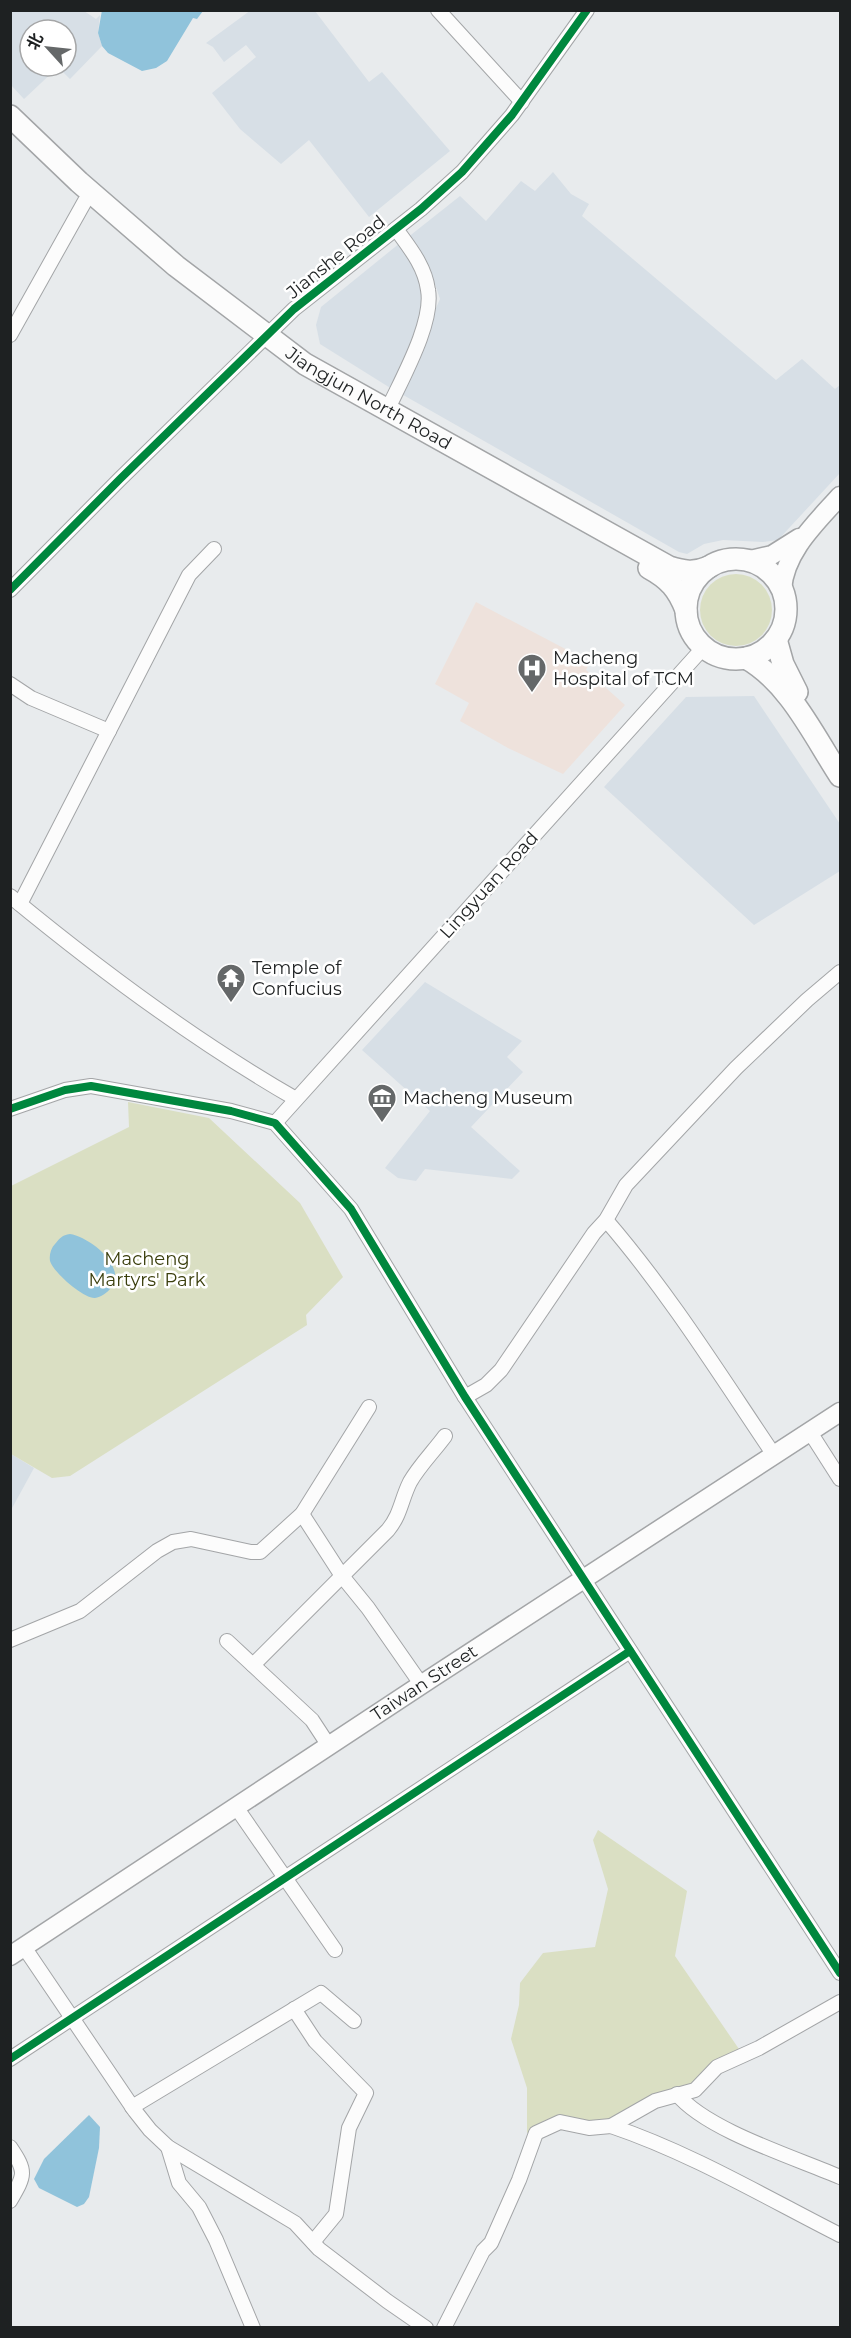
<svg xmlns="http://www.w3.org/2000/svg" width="851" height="2338" viewBox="0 0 851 2338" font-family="Montserrat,'Noto Sans SC',sans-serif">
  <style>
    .built { fill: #d7dfe6; fill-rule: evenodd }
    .medical { fill: #eee2dc }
    .green { fill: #dadfc3 }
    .water { fill: #90c3db }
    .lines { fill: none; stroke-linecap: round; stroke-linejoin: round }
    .minor-casing { stroke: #a3a5a7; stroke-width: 16 }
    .major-casing { stroke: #a3a5a7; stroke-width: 21 }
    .highway-casing { stroke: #a3a5a7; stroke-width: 24 }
    .minor { stroke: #fcfcfc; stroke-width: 14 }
    .major { stroke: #fcfcfc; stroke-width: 18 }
    .highway { stroke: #fcfcfc; stroke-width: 21 }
    .cycleway-casing { stroke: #fff; stroke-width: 11 }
    .cycleway { stroke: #00873e; stroke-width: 8 }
    .labels { text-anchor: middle; stroke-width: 5; stroke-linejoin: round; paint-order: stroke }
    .street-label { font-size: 18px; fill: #1e2122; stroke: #fff }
    .poi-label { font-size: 18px; fill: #1e2122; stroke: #fff; text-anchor: start }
    .park-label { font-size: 18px; fill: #3a3e0c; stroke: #fff }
  </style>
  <rect width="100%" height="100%" fill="#e8ebed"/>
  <g class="built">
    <path d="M251,10L315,11L369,82L382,72L450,151L369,217L309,140L281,164L240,129L212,93L256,57L246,45L224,62L213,47L206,43Z"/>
    <path d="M11,11H84L96,19L100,15L98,33L102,46L70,79L58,67L24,99L11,85ZM30,30H66V66H30Z"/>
    <path d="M553,172L571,194L589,204L582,216L776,380L802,359L835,389L840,385V473L778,540L763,542L723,540L704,544L687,554L679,552L398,392L440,299L435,284L407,238L460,196L486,221L521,181L535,191Z"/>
    <path d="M400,243L416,263L424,298L418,330L392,389L320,344L316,325L321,307Z"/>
    <path d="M754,696L840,824V871L754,925L604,787L686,697Z"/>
    <path d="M425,982L522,1041L507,1057L523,1072L471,1127L520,1171L512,1179L425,1169L416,1181L398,1178L385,1168L430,1111L362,1050Z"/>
    <path d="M11,1454L34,1468L11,1510Z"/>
  </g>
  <path class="medical" d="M476,602L590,662L586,670L625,705L563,774L508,748L460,721L469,703L435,684Z"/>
  <g class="green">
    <circle cx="736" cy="610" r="36"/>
    <path d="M128,1102L209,1118L300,1203L343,1277L306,1315L307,1325L70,1476L52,1478L11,1454V1186L129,1127Z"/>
    <path d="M598,1830L687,1891L675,1956L741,2052L697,2085L596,2126L554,2119L527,2133V2088L511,2039L519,2005L520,1983L543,1953L595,1947L608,1889L593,1840Z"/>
  </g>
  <g class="water">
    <path d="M102,10H203V11L197,19L193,18L167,61L156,68L142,71L108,53L102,46L98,33Z"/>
    <path d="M70,1234C89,1237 128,1266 111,1288C107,1293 101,1297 95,1298C84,1299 53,1272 50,1261C49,1255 51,1248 55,1244C60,1238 62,1235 70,1234Z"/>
    <path d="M89,2115L100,2127L99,2148L89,2197L84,2204L77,2207L39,2188L34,2179L44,2159Z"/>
  </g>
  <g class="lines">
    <g class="minor-casing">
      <g id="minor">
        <path d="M438,10L522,102"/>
        <path d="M10,335L85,201"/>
        <path d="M387,411C401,380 434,323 428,290C425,266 409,247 396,229"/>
        <path d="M10,590L120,479L294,309L421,209L462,172L512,115L587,10"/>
        <path d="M10,684L31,698L109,731"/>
        <path d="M10,896C101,971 195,1041 296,1099"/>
        <path d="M20,904L189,575L214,549"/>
        <path d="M10,1109L65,1090L91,1086L231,1111L275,1123L351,1209L465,1397L840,1973"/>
        <path d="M275,1123L704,647"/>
        <path d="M606,1220C669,1293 720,1375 774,1455"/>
        <path d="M465,1397L486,1385L501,1370L594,1233L606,1220L626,1185L736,1068L807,1000L840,972"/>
        <path d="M810,1432L840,1479"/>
        <path d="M302,1514L342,1576L368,1608L421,1684"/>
        <path d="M10,1640L80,1611L157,1551L173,1542L191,1539L251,1552H260L302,1514L369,1407"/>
        <path d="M227,1641L312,1720L329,1746"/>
        <path d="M253,1665L388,1530C401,1514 401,1500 410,1482C419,1466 434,1451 445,1436"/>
        <path d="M236,1807L335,1950"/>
        <path d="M24,1947L135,2111L150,2130L168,2147L295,2223L319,2249L387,2301L426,2328"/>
        <path d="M294,2009L315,2041L366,2093L349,2128L336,2214L313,2242"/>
        <path d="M10,2059L630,1651"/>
        <path d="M677,2094C706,2130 796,2158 840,2177"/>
        <path d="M132,2107L321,1993L354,2021"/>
        <path d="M611,2126C691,2153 765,2197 840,2235"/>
        <path d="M10,2147C27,2172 25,2175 10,2201"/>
        <path d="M168,2147L179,2183L199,2207L216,2240L253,2328"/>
        <path d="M444,2328L483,2251L491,2243L519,2180L536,2133L560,2122L589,2128L611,2126L655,2101L695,2090L717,2067L759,2048L840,2002"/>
      </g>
    </g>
    <g class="major-casing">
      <g id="major">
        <path d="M750,560L772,555L799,538"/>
        <path d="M782,589C785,551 816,523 840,496"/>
        <path id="s1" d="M10,1956L430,1679L840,1412"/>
      </g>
    </g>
    <g class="highway-casing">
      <g id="highway">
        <path id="s2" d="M10,116L79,182L176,266L305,364L669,567C684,572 695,573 709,567"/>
        <circle cx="736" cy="609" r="50"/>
        <path d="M649,568C669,579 678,589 686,610"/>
        <path d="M776,639L783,664L797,692"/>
        <path d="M746,658C789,682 814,736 840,776"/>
      </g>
    </g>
    <use href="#minor" class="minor"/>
    <use href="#major" class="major"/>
    <use href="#highway" class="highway"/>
    <g class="cycleway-casing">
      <g id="cycleway">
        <path d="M10,590L120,479L294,309L421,209L462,172L512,115L587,10"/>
        <path d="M10,1109L65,1090L91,1086L231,1111L275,1123L351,1209L465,1397L840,1973"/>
        <path d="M10,2059L630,1651"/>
      </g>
    </g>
    <use href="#cycleway" class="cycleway"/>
  </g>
  <defs>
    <g id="hospital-pin" transform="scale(1.5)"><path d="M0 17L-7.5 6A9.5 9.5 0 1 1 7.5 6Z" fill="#656869" stroke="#fff"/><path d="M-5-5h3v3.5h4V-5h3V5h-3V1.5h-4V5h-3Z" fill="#fff"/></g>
    <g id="temple-pin" transform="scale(1.5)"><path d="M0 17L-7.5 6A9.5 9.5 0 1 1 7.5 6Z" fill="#656869" stroke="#fff"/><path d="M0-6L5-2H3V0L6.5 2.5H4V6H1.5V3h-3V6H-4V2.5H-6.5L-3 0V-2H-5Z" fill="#fff"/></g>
    <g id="museum-pin" transform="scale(1.5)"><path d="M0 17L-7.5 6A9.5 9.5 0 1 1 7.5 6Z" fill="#656869" stroke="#fff"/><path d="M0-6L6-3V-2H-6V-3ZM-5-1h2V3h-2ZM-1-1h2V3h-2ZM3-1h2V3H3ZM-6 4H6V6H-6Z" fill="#fff"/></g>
  </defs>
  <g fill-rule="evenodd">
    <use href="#hospital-pin" x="532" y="668"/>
    <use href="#temple-pin" x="231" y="978"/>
    <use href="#museum-pin" x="382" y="1098"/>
  </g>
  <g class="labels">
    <g class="street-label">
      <text transform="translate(336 257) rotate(-39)" y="6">Jianshe Road</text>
      <text dy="6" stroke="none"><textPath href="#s2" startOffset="458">Jiangjun North Road</textPath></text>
      <text transform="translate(489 885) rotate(-48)" y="6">Lingyuan Road</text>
      <text dy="6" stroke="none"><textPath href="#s1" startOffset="496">Taiwan Street</textPath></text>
    </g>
    <g class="poi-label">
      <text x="553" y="664">Macheng<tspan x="553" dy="21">Hospital of TCM</tspan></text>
      <text x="252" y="974">Temple of<tspan x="252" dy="21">Confucius</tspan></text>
      <text x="403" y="1104">Macheng Museum</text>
    </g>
    <g class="park-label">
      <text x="147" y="1265">Macheng<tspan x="147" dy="21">Martyrs' Park</tspan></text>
    </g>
  </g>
  <rect width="851" height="2338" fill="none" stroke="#1e2122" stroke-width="24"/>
  <g transform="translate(48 48) rotate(297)"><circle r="28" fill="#ffffff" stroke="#a5a6a7" stroke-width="1.5"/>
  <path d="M0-4.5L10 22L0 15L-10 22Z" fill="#656869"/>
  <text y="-9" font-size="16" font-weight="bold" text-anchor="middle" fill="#1e2122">北</text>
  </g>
</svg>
